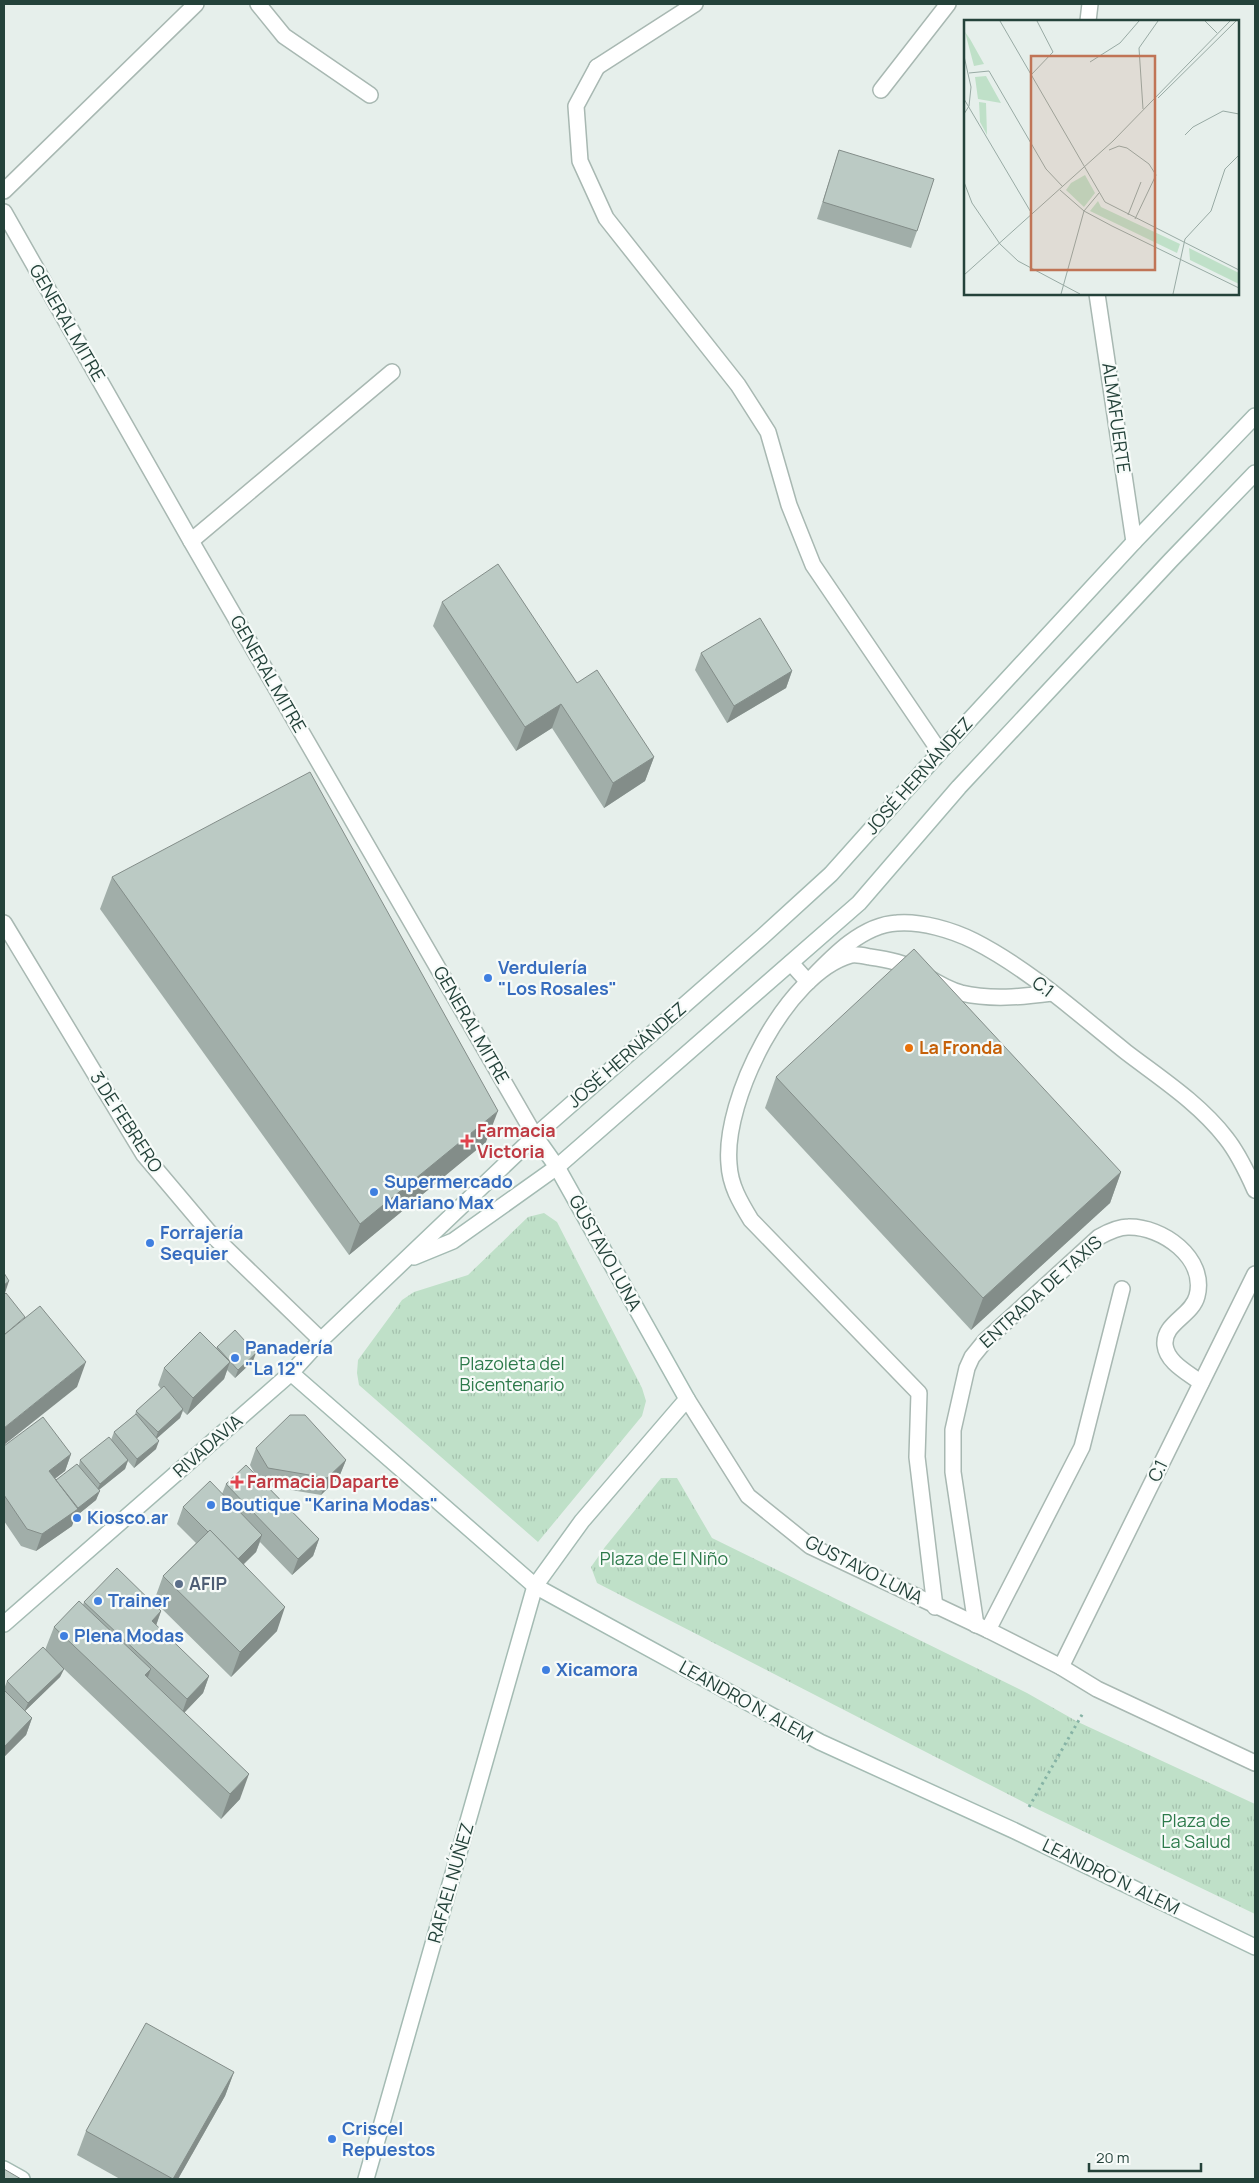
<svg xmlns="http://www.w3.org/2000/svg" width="1259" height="2183" viewBox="0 0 1259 2183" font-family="Manrope,sans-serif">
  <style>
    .park { fill: url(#park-tufts) }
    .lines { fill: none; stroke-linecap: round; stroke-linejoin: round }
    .lane-casing { stroke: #a8b8b2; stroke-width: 18 }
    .street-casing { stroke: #a8b8b2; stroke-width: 18 }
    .secondary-casing { stroke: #a4bbb3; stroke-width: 18 }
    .path { stroke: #86b3a5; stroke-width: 3; stroke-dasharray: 2.5 4; stroke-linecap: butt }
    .lane { stroke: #fff; stroke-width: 15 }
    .street { stroke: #fff; stroke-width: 15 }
    .secondary { stroke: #fff; stroke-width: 15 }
    .wall { fill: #a1aea9 }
    .shaded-wall { fill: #838d89 }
    .building { fill: #bbcac4; stroke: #838d89 }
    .shop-dot { fill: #3f7fe0; stroke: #f7fbf9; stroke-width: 2 }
    .food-dot { fill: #e8710a; stroke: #f7fbf9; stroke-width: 2 }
    .health-dot { fill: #e0444e; stroke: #f7fbf9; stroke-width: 2 }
    .service-dot { fill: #5c6f8a; stroke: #f7fbf9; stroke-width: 2 }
    .labels { text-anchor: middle; stroke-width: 4.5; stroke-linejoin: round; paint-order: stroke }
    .street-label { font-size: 18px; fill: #24423a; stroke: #f7fbf9 }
    .shop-label { font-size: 18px; font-weight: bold; fill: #366cbe; stroke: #f7fbf9; text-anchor: start }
    .food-label { font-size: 18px; font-weight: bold; fill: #c56008; stroke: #f7fbf9; text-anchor: start }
    .health-label { font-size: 18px; font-weight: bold; fill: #be3a42; stroke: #f7fbf9; text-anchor: start }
    .park-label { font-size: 18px; fill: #2d7a4b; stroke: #f7fbf9 }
    .service-label { font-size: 18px; font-weight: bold; fill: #4e5e75; stroke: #f7fbf9; text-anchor: start }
    .inset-road { fill: none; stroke: #98aaa4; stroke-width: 1 }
    .view { fill: #c07456; fill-opacity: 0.15; stroke: #c07456; stroke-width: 2.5 }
    .inset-edge { fill: none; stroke: #24423a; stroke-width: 2.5 }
  </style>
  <defs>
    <pattern id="park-tufts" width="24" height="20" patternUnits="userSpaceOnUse" patternTransform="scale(1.25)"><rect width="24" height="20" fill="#bfe0c8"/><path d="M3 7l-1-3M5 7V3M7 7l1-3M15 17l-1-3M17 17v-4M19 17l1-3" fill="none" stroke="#a4c1ad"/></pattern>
  </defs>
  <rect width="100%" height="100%" fill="#e6efeb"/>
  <g class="park">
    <path d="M544,1213L557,1222L642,1388L646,1401L642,1416L538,1542L359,1385L357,1373L358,1360L402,1300L414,1292L468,1275L528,1217Z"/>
    <path d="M661,1478H677L712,1538L1027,1693L1078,1722L1255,1804V1914L1031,1806L597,1583L591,1567L605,1547Z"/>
  </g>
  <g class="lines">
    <g class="lane-casing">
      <g id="lane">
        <path d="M258,4L284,36L370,95"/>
        <path d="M597,67L576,106L580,161L606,218L738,385L768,432L789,505L813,565L940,752"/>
        <path d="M881,90L948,4"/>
        <path d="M191,541L392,372"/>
        <path d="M935,1607L917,1457L919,1393L751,1220C740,1202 730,1185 729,1164C723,1100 786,973 851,955C857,954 865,956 870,957C884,959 902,962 914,969C930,978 943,988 961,993C991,1000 1021,997 1052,993"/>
        <path d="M976,1625L953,1472V1430L967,1368L972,1357L985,1341L1099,1237C1108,1232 1118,1227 1128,1227C1162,1226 1207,1258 1197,1296C1192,1316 1163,1323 1165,1345C1167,1363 1189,1373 1201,1383"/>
      </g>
    </g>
    <g class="street-casing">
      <g id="street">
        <path d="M1088,21L1090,4"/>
        <path d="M597,67L695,4"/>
        <path d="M4,191L196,4"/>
        <path d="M4,212L191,541L535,1136"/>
        <path d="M1097,294L1134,542"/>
        <path d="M4,923L144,1155L209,1232L321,1340"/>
        <path d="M791,963L808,982C831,958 861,925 897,923C921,921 952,930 974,941C1029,969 1077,1013 1126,1052C1160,1078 1199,1103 1226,1138C1238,1153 1247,1172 1255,1190"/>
        <path d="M687,1399L748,1496L810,1546L988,1630L1061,1667L1097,1689L1255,1763"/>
        <path d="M988,1630L1082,1447L1122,1289"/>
        <path d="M1061,1667L1255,1274"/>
      </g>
    </g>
    <g class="secondary-casing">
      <g id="secondary">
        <path d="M414,1257L453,1241L557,1167L859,903L959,787L1171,560L1255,473"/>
        <path d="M291,1373L535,1586L820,1742L1015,1831L1255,1947"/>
        <path d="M4,1624L291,1373L321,1340L535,1136L762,937L831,874L940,752L1134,542L1255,416"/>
        <path d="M4,2169L22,2179"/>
        <path d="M366,2179L535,1586L582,1521L687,1399L557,1167L535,1136"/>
      </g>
    </g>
    <path class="path" d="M1029,1807L1083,1713"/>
    <use href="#lane" class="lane"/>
    <use href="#street" class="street"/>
    <use href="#secondary" class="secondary"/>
  </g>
  <g class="wall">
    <path d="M839,150L917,231L911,248L817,219Z"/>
    <path d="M442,602L577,683L654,757L645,781L604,808L552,728L516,751L433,626Z"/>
    <path d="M701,653L792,671L786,688L727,723L695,670Z"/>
    <path d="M112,877L486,1142L349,1255L100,909Z"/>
    <path d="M776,1077L1121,1172L1110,1203L971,1330L765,1108Z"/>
    <path d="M217,1347L253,1361L235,1378L227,1370L224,1379L187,1415L183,1411L180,1418L157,1438L156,1449L134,1468L128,1461L125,1469L99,1490L96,1500L75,1517L72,1526L36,1551L21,1546L4,1521V1446L71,1454L65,1471L55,1478L56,1480L79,1465L80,1460L111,1440L114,1432L135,1415L136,1411L161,1389L158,1385L164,1368L216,1348Z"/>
    <path d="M256,1448L346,1460L339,1477L321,1495L267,1486L319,1539L313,1556L292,1575L260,1542L256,1552L244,1564L277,1631L231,1677L154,1601L163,1576L196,1543L177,1524L183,1507L222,1494L226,1484L255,1474L250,1465Z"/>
    <path d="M84,1602L161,1611L156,1626L209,1676L203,1693L184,1713L240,1799L221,1819L64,1669L60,1677L25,1711L32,1718L26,1735L4,1757V1689L7,1681L45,1650L54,1627L83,1605Z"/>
    <path d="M234,2072L225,2096L178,2179H120L77,2155L86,2131Z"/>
  </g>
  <g class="shaded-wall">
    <path d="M792,671L786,688L727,723L734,706Z"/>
    <path d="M561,704L552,728L516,751L525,727Z"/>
    <path d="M654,757L645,781L604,808L613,783Z"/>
    <path d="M498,1111L486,1142L349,1255L360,1224Z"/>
    <path d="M1121,1172L1110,1203L971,1330L983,1298Z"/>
    <path d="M9,1281L4,1296V1285Z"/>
    <path d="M256,1353L253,1361L235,1378L238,1370Z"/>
    <path d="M86,1362L77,1387L4,1445V1428Z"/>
    <path d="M230,1362L224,1379L187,1415L193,1398Z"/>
    <path d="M183,1409L180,1418L155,1440L158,1432Z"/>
    <path d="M159,1441L156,1449L134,1468L137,1459Z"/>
    <path d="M71,1454L65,1471L43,1488L49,1471Z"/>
    <path d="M128,1460L125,1469L96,1492L100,1484Z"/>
    <path d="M346,1460L339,1477L321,1495L327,1478Z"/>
    <path d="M100,1491L96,1500L75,1517L72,1526L36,1551L42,1534Z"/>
    <path d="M262,1535L256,1552L230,1577L236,1560Z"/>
    <path d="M319,1539L313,1556L292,1575L298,1559Z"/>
    <path d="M285,1607L277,1631L231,1677L240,1652Z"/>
    <path d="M161,1611L155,1628L152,1621Z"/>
    <path d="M64,1669L60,1677L24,1712L28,1703Z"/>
    <path d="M151,1669L142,1693L145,1675Z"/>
    <path d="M209,1676L203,1693L181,1716L187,1699Z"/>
    <path d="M32,1718L26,1735L4,1757V1747Z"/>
    <path d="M249,1774L240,1799L221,1819L230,1794Z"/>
    <path d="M234,2072L225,2096L178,2179H173Z"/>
  </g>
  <g class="building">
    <path d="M839,150L934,179L917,231L823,202Z"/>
    <path d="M498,564L577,683L597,670L654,757L613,783L561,704L525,727L442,602Z"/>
    <path d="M760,618L792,671L734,706L701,653Z"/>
    <path d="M310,772L498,1111L360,1224L112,877Z"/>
    <path d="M914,949L1121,1172L983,1298L776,1077Z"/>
    <path d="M4,1273L9,1281L4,1285Z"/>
    <path d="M6,1293L25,1317L4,1335V1295Z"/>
    <path d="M40,1306L86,1362L4,1428V1335Z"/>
    <path d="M235,1330L256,1353L238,1370L217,1347Z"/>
    <path d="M200,1332L230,1362L193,1398L164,1368Z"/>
    <path d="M164,1386L183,1409L158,1432L136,1411Z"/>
    <path d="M136,1414L159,1441L137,1459L114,1432Z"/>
    <path d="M290,1415H305L346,1460L327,1478L268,1468L256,1448Z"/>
    <path d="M43,1417L71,1454L49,1471L78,1509L42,1534L27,1529L4,1495V1446Z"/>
    <path d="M109,1437L128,1460L100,1484L80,1460Z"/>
    <path d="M77,1464L100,1491L78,1508L56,1480Z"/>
    <path d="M246,1465L319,1539L298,1559L226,1484Z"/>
    <path d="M210,1481L262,1535L238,1559L210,1530L208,1532L183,1507Z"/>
    <path d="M210,1530L285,1607L240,1652L163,1576Z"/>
    <path d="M117,1568L161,1611L152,1621L209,1676L187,1699L84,1602Z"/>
    <path d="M79,1601L151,1669L145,1675L249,1774L230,1794L54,1627Z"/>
    <path d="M43,1647L64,1669L28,1703L7,1681Z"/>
    <path d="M4,1690L32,1718L4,1747Z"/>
    <path d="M146,2023L234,2072L173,2179L86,2131Z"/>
    <path d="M4,2169L21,2179H4Z"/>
  </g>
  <g class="shop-dot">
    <circle cx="488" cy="978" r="5"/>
    <circle cx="374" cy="1192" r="5"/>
    <circle cx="150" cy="1243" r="5"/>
    <circle cx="235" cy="1358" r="5"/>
    <circle cx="211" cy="1505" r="5"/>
    <circle cx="77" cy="1518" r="5"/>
    <circle cx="98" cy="1601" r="5"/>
    <circle cx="64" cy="1636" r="5"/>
    <circle cx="546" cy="1670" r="5"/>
    <circle cx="332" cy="2139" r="5"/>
  </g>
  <circle class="food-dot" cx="909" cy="1048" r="5"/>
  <g class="health-dot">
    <path d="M464.5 1133.5h5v5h5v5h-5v5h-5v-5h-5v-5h5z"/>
    <path d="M234.5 1474.5h5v5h5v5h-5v5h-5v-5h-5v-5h5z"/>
  </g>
  <circle class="service-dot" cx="179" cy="1584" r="5"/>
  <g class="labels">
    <g class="street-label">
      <text transform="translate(67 323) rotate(60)" y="6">GENERAL MITRE</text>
      <text transform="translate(1116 418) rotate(82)" y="6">ALMAFUERTE</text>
      <text transform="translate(268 674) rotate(60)" y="6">GENERAL MITRE</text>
      <text transform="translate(919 776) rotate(-48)" y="6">JOSÉ HERNÁNDEZ</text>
      <text transform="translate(1043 987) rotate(37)" y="6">C.1</text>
      <text transform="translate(471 1025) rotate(60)" y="6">GENERAL MITRE</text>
      <text transform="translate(627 1055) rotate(-41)" y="6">JOSÉ HERNÁNDEZ</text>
      <text transform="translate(126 1122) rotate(57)" y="6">3 DE FEBRERO</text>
      <text transform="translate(605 1253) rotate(61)" y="6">GUSTAVO LUNA</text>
      <text transform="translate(1041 1292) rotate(-42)" y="6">ENTRADA DE TAXIS</text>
      <text transform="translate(208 1446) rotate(-41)" y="6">RIVADAVIA</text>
      <text transform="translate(1158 1471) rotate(-64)" y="6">C.1</text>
      <text transform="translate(864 1570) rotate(27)" y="6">GUSTAVO LUNA</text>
      <text transform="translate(746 1702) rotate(29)" y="6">LEANDRO N. ALEM</text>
      <text transform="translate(1111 1877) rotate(26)" y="6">LEANDRO N. ALEM</text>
      <text transform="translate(451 1883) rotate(-74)" y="6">RAFAEL NÚÑEZ</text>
    </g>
    <g class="shop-label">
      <text x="498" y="974">Verdulería<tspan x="498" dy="21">"Los Rosales"</tspan></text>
      <text x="384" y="1188">Supermercado<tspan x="384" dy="21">Mariano Max</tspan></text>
      <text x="160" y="1239">Forrajería<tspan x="160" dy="21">Sequier</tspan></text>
      <text x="245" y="1354">Panadería<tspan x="245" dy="21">"La 12"</tspan></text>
      <text x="221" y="1511">Boutique "Karina Modas"</text>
      <text x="87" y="1524">Kiosco.ar</text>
      <text x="108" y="1607">Trainer</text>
      <text x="74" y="1642">Plena Modas</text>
      <text x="556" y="1676">Xicamora</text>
      <text x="342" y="2135">Criscel<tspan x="342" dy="21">Repuestos</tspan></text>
    </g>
    <g class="food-label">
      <text x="919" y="1054">La Fronda</text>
    </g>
    <g class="health-label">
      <text x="477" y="1137">Farmacia<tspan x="477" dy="21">Victoria</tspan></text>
      <text x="247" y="1488">Farmacia Daparte</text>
    </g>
    <g class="park-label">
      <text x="512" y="1370">Plazoleta del<tspan x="512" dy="21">Bicentenario</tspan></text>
      <text x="664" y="1565">Plaza de El Niño</text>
      <text x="1196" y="1827">Plaza de<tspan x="1196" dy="21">La Salud</tspan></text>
    </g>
    <g class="service-label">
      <text x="189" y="1590">AFIP</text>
    </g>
  </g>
  <g transform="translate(964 20)">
    <rect width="275" height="275" fill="#e6efeb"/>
    <path d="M1,12L6,19L20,44L10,46ZM22,56L37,83L14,79L11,57ZM15,82L22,83L23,115L16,102ZM121,155L131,173L120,187L102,170L107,163ZM134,181L137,187L216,224L213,233L126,191ZM225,228L275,253V264L226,240Z" fill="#bfe0c8"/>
    <path class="inset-road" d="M36,1L141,182L275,250M241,1L253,13M0,36L7,67L5,86L0,94M126,42L156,23L175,1M5,53L25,51L82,149L99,167M67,55L89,32L73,1M194,78L272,1M0,79L68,194M179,89L175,28L194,1M221,115L229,107L259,91L275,94M145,130L155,126L163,128L185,144L192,155L171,199M0,162L8,183L36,224M96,170L120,191L148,206L275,268M164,195L177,162M36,224L54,241L116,274M0,255L149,121L266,1M97,274L120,191L135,173M209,274L221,219L247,191L261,149L275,135"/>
    <path class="view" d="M67,36H191V250H67Z"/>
    <rect width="275" height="275" class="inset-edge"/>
  </g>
  <rect width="1259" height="2183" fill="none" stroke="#24423a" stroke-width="10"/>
  <path d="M1089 2163v8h112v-8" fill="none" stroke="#24423a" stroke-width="2.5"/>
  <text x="1096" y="2163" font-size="15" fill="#24423a" stroke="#f7fbf9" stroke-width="4" paint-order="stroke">20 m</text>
</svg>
